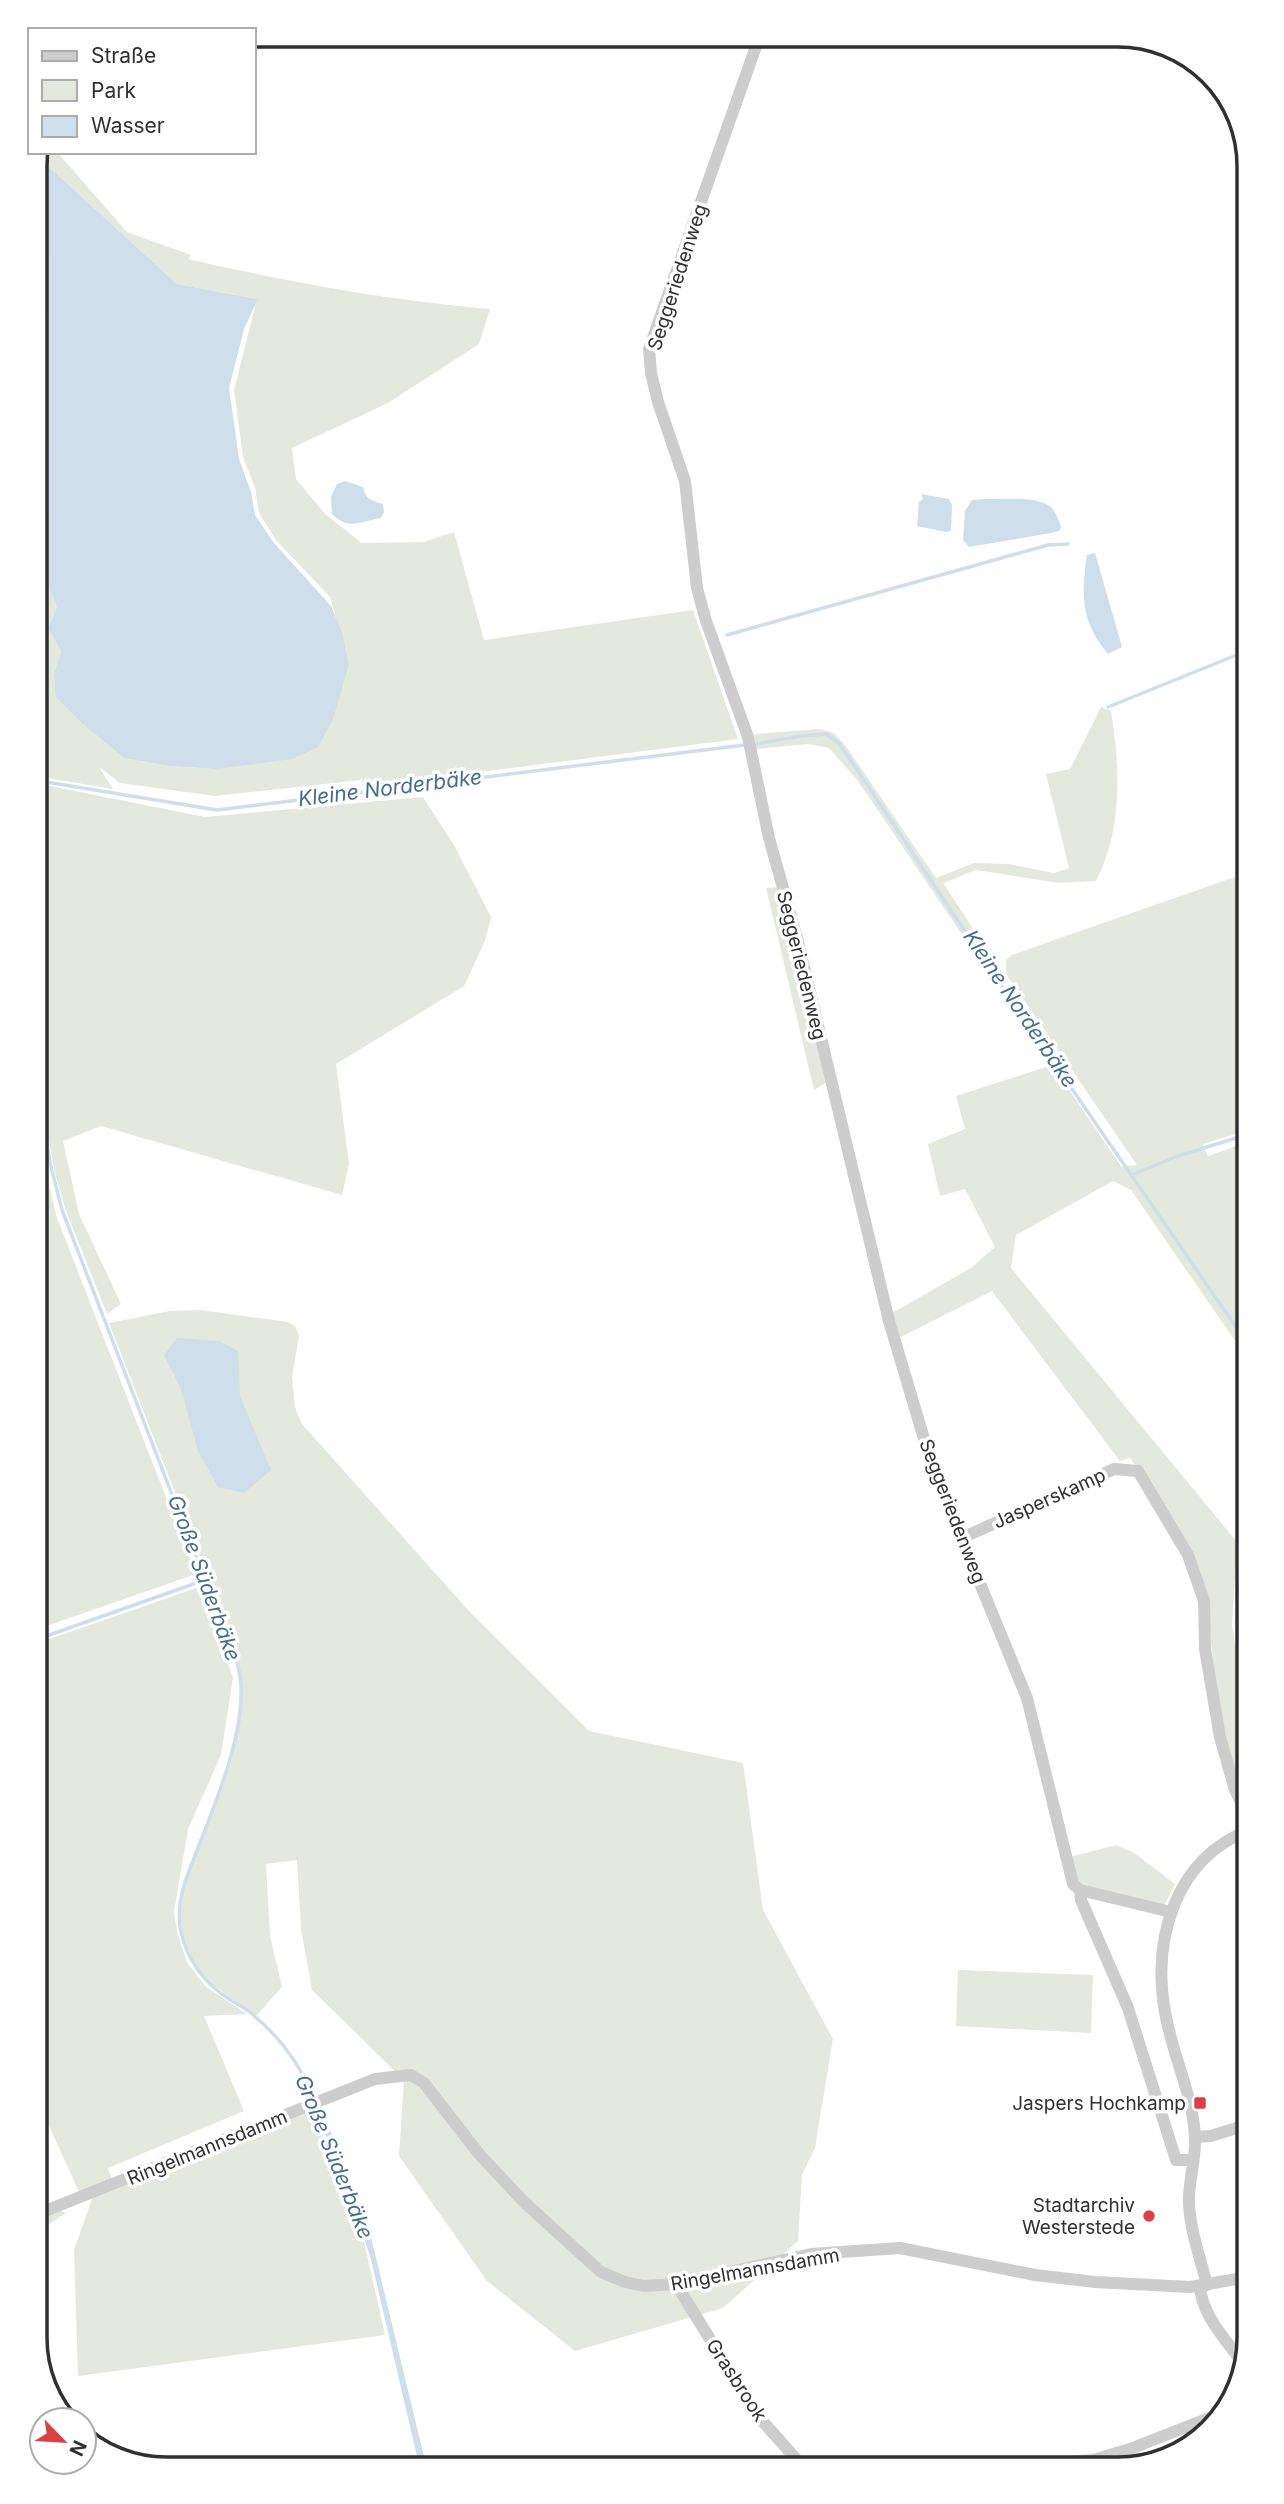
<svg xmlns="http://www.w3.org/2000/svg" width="1284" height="2504" viewBox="0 0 1284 2504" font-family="Inter,sans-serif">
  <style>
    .green { fill: #e3e9dd }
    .water { fill: #cedeea }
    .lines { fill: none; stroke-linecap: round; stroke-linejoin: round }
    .stream { stroke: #cedeea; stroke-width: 3.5 }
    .minor { stroke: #cdcdcd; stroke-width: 12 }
    .poi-dot { fill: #d94147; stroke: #fff; stroke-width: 2.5 }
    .labels { text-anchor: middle; stroke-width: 7; stroke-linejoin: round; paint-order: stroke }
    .street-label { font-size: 19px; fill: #303030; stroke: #fff }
    .poi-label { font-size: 19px; fill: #303030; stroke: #fff; text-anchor: end }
    .water-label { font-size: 21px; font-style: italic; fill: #446e8d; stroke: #fff }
    .rim { fill: none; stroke: #303030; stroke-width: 3.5 }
  </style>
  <rect width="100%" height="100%" fill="#fff"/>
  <g class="green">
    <path d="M38,152H57L127,232L191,255L188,259C288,282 387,300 490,309L479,344L388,403L292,448L296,479L325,514L362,543L424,542L454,532L484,640L693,610L738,739L363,787L362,778L361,780L215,796L120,783L99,767L113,789L35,776V555L57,607L48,628L61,651L54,674L85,726L124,758L168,766L216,769L334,717L349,665L330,597L276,540L259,513L255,488L243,457L234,390L257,299L177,284L36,155Z"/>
    <path d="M1101,707L1111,711C1120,767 1123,830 1096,881L1059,883L976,870L943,883L991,956L982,964L858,781L829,748L808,744L756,749L754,734L820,729L834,733L845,745L936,878L974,863L1009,864L1054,873L1069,868L1046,774L1070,769Z"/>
    <path d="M35,783L205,817L423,797L454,845L491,917L485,941L464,986L336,1064L349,1164L342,1195L101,1126L63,1141L79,1214L121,1304L107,1314L66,1211L55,1173L46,1126L39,861L35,841Z"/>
    <path d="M1249,872V1130L1203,1144L1208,1156L1249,1141V1361L1131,1190L1113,1181L1016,1235L1011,1268L1237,1542L1232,1625L1249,1729V1807L1235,1783L1217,1691L1205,1595L1174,1522L1130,1458L1120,1461L992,1291L899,1338L892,1313L971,1268L995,1247L965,1189L940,1196L928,1144L965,1129L956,1096L1052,1065L1121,1166L1137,1165L1006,974V960L1012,955Z"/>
    <path d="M778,887L827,1082L814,1090L766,888Z"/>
    <path d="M35,1023L40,1145L57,1218L196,1574L35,1630Z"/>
    <path d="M200,1310L288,1322L295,1326L299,1336L292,1377L295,1407L302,1424L469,1611L589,1731L743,1763L763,1910L833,2039L815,2148L802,2175L798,2241L723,2308L575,2351L487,2281L399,2156L404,2080L312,1990L301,1929L297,1860L266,1864L270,1936L282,1987L256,2016L209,1982L197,1968L191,1959L182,1930L180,1910L186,1882L233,1755L239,1720L242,1684L229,1631L109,1323L170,1311Z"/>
    <path d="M202,1586L233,1678L221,1755L188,1829L174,1912L177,1932L187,1962L206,1987L247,2014L204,2016L244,2111L108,2168L112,2180L79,2192L35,2095V1644Z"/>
    <path d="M1116,1845L1133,1852L1175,1884L1165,1904L1159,1910L1081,1889L1066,1858Z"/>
    <path d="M958,1970L1093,1975L1091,2033L956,2026Z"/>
    <path d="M316,2103L324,2138L363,2237L385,2335L78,2376L74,2250L93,2196Z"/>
    <path d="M35,2201L66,2213L46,2226L35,2223Z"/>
  </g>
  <g class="water">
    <path d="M36,155L177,284L258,299L244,329L229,388L239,459L251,492L255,515L274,543L331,606L342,632L349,665L334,717L318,747L292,759L216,769L168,766L124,758L85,726L56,697L54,674L61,651L48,628L57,607L35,555Z"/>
    <path d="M345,481L363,487C366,501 372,500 383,504L384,512L381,518C362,521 348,531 332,514L331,497L337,484Z"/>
    <path d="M921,494L949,499L952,505L951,531L946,532L917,526L919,502L923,499Z"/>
    <path d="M985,499C1001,499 1039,496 1051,507C1056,513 1059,520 1061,527L1059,531L1051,533L969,547L963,540L965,511L972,500Z"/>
    <path d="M1095,553L1122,647L1108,654C1081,622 1081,595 1087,555Z"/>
    <path d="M177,1338L219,1341L238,1351L240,1396L271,1470L244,1493L218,1487L198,1451L181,1389L164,1355Z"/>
    <path d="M316,2095L369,2229L427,2469H420L419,2465L371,2259L344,2179L310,2098Z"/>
  </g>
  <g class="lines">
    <g class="stream">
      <path d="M727,635L1048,545L1068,544"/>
      <path d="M1108,707L1249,650"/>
      <path d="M756,744L800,736L826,734L839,743L1021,1015L1249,1346"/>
      <path d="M35,778L46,782L217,810L745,745"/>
      <path d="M35,883L43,1124L51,1167L62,1210L205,1580C218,1609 239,1653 241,1686C243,1736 219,1794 201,1840C190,1870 174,1899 181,1932C188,1962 204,1983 229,1999C237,2004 245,2008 252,2014C280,2037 300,2064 314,2098"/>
      <path d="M1132,1175L1175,1157L1249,1134"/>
      <path d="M35,1640L205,1580"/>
    </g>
    <g class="minor">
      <path d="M760,35L649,349L651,373L658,402L685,481L697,588L706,621L748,737L769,838L797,938L889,1321L933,1469L1027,1698L1073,1884L1080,1890L1171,1912"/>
      <path d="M962,1538L1114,1469L1138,1471L1188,1555L1204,1601L1205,1649L1220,1737L1235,1790L1249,1819"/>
      <path d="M1080,1890L1081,1900L1128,2008L1176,2160H1192"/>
      <path d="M1195,2137L1211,2136L1249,2124"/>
      <path d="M35,2215L375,2079L411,2075L424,2083L479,2154L524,2202L601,2272L625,2282L644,2286L676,2284L811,2254L900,2248L1035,2275L1095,2282L1190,2287L1249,2277"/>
      <path d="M676,2284L757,2415L805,2469"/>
      <path d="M1207,2285C1200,2256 1188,2225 1189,2196C1190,2176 1196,2156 1195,2137C1193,2095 1172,2054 1165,2012C1152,1939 1175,1859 1249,1830"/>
      <path d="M1200,2286C1201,2314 1226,2340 1242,2362"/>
      <path d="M976,2469L1093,2460L1130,2449L1227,2411"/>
    </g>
  </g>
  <g class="poi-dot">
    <rect x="1193" y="2096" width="14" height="14" rx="3.5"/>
    <circle cx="1149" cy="2216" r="7"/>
  </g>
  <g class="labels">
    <g class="street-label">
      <text transform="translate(677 277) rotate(-72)" y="7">Seggeriedenweg</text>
      <text transform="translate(802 965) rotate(76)" y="7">Seggeriedenweg</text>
      <text transform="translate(1049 1498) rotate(-24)" y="7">Jasperskamp</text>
      <text transform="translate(953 1511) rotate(69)" y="7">Seggeriedenweg</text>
      <text transform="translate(207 2147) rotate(-22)" y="7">Ringelmannsdamm</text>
      <text transform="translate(755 2269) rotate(-10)" y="7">Ringelmannsdamm</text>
      <text transform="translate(737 2380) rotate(57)" y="7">Grasbrook</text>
    </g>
    <g class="poi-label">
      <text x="1186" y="2110">Jaspers Hochkamp</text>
      <text x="1135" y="2212">Stadtarchiv<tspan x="1135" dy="22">Westerstede</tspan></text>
    </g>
    <g class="water-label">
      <text transform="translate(390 788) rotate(-7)" y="7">Kleine Norderbäke</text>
      <text transform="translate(1020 1009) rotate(56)" y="7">Kleine Norderbäke</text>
      <text transform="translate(204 1578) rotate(70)" y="7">Große Süderbäke</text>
      <text transform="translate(334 2157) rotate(68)" y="7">Große Süderbäke</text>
    </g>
  </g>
  <path d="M0 0H1284V2504H0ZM166 47H1118A119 119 0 0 1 1237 166V2338A119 119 0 0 1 1118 2457H166A119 119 0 0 1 47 2338V166A119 119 0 0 1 166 47Z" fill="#fff" fill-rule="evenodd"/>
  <path class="rim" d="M166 47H1118A119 119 0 0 1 1237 166V2338A119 119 0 0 1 1118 2457H166A119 119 0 0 1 47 2338V166A119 119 0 0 1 166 47Z"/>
  <rect x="28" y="28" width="228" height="126" fill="#ffffff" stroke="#acacac" stroke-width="2"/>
  <rect x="42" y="51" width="35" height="10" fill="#cdcdcd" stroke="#acacac" stroke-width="2"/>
  <text x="91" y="63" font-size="21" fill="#303030">Straße</text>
  <rect x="42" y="80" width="35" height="21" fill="#e3e9dd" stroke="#acacac" stroke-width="2"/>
  <text x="91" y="98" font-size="21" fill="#303030">Park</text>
  <rect x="42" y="116" width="35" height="21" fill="#cedeea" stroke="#acacac" stroke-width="2"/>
  <text x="91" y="133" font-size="21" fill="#303030">Wasser</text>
  <g transform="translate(63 2441) rotate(115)"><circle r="33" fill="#ffffff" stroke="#acacac" stroke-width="2"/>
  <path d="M0-5L12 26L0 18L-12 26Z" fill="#d94147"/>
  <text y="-10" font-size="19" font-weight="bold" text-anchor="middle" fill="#303030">N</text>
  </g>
</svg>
